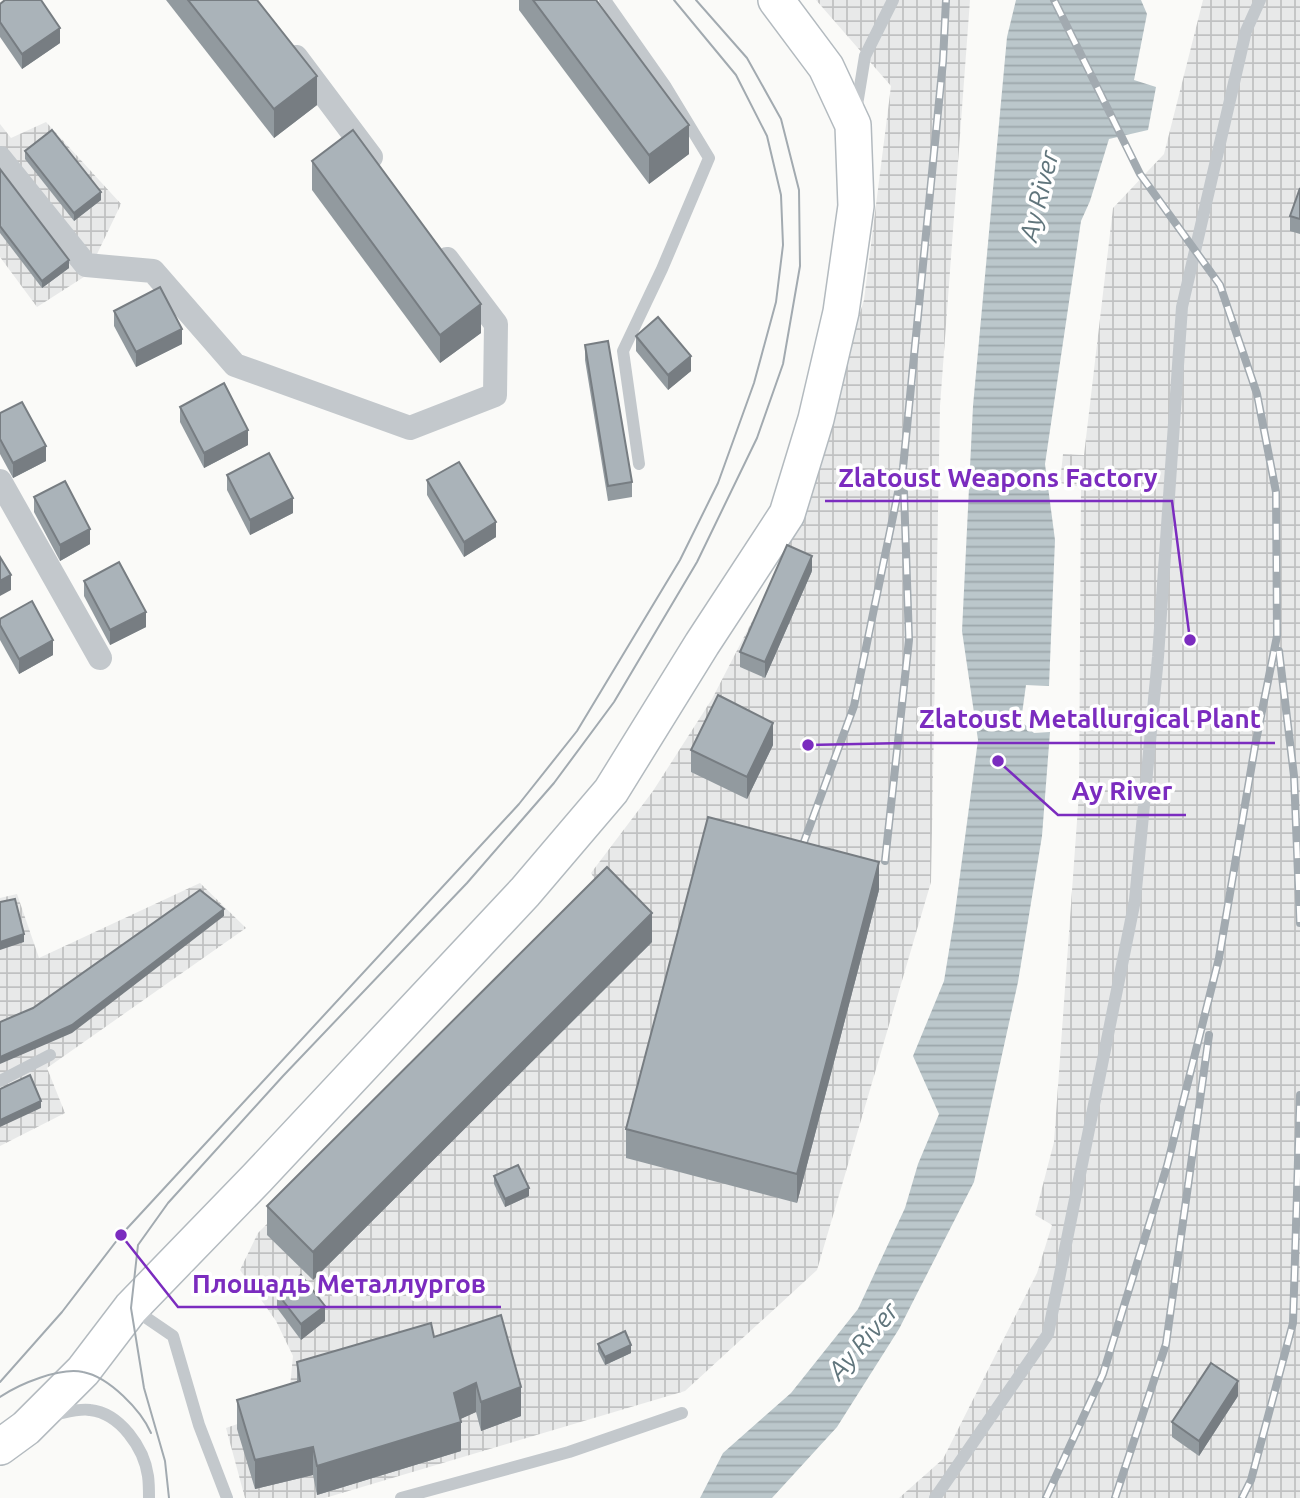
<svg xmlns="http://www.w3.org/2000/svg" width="1300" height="1498" viewBox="0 0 1300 1498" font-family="Ubuntu,sans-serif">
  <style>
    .industrial { fill: url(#industrial-grid) }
    .water { fill: url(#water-rules) }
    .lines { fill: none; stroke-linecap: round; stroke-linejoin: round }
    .secondary-casing { stroke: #b3babf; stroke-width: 38 }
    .lane { stroke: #c3c8cc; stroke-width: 12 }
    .street { stroke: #c3c8cc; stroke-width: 24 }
    .secondary { stroke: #fff; stroke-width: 35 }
    .tram { stroke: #a2aab0; stroke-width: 2 }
    .rail-casing { stroke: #a2aab0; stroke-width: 8 }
    .rail { stroke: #fff; stroke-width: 5; stroke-dasharray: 16; stroke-linecap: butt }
    .wall { fill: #929a9f }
    .shaded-wall { fill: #777d82 }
    .building { fill: #aab3b9; stroke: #777d82; stroke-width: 2 }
    .labels { text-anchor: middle; stroke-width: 7; stroke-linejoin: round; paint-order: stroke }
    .water-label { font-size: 26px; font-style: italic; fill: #60757c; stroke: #fff }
    .leader { fill: none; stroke: #7b2cbf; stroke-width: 2.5 }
    .callout-dot { fill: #7b2cbf; stroke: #fff; stroke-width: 2.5 }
    .callout-label { font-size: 26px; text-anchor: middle; font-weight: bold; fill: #7b2cbf; stroke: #fff; stroke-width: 7; stroke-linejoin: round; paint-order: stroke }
  </style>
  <defs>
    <pattern id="industrial-grid" width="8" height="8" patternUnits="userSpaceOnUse" patternTransform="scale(1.75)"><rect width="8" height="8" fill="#e8e9e9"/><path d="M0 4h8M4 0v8" fill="none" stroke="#c0c1c2"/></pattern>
    <pattern id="water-rules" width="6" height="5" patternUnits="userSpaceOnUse" patternTransform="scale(1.75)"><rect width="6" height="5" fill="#bbc7cb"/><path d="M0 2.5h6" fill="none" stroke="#9ca6aa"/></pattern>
  </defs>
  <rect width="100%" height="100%" fill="#fafaf8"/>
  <g class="industrial">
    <path d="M816,0H970L940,406L931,882L817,1270L685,1391L325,1498H245L226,1428L286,1407L289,1397L293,1356L276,1321L240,1270L258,1233L431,1058L597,883L591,873L653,791L712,699L780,567L864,300L891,86Z"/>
    <path d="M1203,0H1300V1498H899L943,1459L1037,1273L1052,1225L1035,1215L1054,1142L1079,793L1081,487L1060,483L1063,454L1084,455L1113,208L1164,154Z"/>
    <path d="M46,122L121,204L87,275L37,307L0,257V124L11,138Z"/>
    <path d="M200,883L246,928L47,1068L65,1113L0,1146V898L17,894L39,958Z"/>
  </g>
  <path class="water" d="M1016,0H1141L1147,14L1134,80L1156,87L1148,130L1109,139L1090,201L1081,221L1045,464L1055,540L1049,686L1026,685L1021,721L1034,733L1050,732L1042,836L1018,982L974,1182L899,1329L837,1427L772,1498H700L723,1453L791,1393L858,1309L905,1208L918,1164L939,1114L913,1056L944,981L954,920L978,740L962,631L973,406L1007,37Z"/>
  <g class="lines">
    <g class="secondary-casing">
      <path id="secondary" d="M0,1447L26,1428L83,1371L131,1308L257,1178L525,892L611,791L702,644L787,514L816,419L841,312L856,206L853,125L826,67L776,0"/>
    </g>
    <g class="lane">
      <path d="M605,0L666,87L709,158L662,269L623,351L639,464"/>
      <path d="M856,111L865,56L893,0"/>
      <path d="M0,1081L50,1055"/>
      <path d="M132,1308L173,1336L199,1425L227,1498"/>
      <path d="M52,1415C64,1413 79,1408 90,1410C120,1413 144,1448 148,1476C149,1483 149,1491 149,1498"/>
      <path d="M401,1498L569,1452L682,1413"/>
      <path d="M935,1498L1048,1334L1135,900L1158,657L1182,307L1246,31L1260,0"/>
    </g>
    <g class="street">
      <path d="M296,57L371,157"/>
      <path d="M0,158L86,265L153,271L235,365L410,428L495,395L496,324L447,259"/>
      <path d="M0,481L100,658"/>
    </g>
    <use href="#secondary" class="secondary"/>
    <g class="tram">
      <path d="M0,1382L62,1312L121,1235L519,804L577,731L680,560L718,483L754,383L776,302L783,245L781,195L767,136L736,75L674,0"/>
      <path d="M0,1397C19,1384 60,1367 83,1372C109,1377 141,1410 151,1433"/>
      <path d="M169,1498L165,1461L144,1388L131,1308L138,1245L168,1203L283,1076L467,883L554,783L614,702L697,562L757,438L783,364L800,266L799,190L781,119L747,58L696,0"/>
    </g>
    <g class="rail-casing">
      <g id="rail">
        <path d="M1279,651L1294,776L1300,923"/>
        <path d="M801,850L854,706L903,468L943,61L946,0"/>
        <path d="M885,861L909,640L904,492"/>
        <path d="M1046,1498L1103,1374L1167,1166L1219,958L1255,746L1277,636L1276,492L1257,394L1220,285L1140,174L1054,0"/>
        <path d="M1115,1498L1166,1344L1209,1035"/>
        <path d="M1242,1498L1251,1480L1293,1323L1300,1095"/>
      </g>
    </g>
    <use href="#rail" class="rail"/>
  </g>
  <g class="wall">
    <path d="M166,0H257L317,105L274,138Z"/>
    <path d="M519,0H596L689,154L649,184L519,10Z"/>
    <path d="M0,4L60,43L22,69L0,37Z"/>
    <path d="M25,151L101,200L74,221L25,159Z"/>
    <path d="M312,161L481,333L440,363L312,190Z"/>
    <path d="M0,169L69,268L42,288L0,233Z"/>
    <path d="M1300,188V234L1290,231V216Z"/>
    <path d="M114,311L182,344L136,367L114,326Z"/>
    <path d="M636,336L691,371L668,390L636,351Z"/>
    <path d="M585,345L632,482V497L608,501L585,360Z"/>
    <path d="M180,407L248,445L204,468L180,422Z"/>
    <path d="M0,413L46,461L13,478L0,454Z"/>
    <path d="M227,475L293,513L250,535L227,490Z"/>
    <path d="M427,480L496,537L464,557L427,495Z"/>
    <path d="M34,497L90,544L60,561L34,512Z"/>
    <path d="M812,571L765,678L740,667V652Z"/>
    <path d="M84,581L146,627L110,645L84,596Z"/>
    <path d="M0,619L53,655L19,674L0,640Z"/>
    <path d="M773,745L747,799L691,772V750Z"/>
    <path d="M879,890L797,1203L626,1158V1129Z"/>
    <path d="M652,942L313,1280L267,1235V1206Z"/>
    <path d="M494,1176L529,1196L505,1207L494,1184Z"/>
    <path d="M277,1293L325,1321L301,1340L277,1308Z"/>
    <path d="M434,1337L521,1416L481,1431L476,1412L460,1419L461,1451L317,1495L313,1475L255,1489L237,1429V1400L297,1382V1362Z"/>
    <path d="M598,1344L631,1353L605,1365L598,1351Z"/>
    <path d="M1238,1396L1199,1456L1172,1437V1422Z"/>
  </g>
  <g class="shaded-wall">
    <path d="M60,28V43L22,69V54Z"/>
    <path d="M317,76V105L274,138V109Z"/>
    <path d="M689,125V154L649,184V155Z"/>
    <path d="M101,192V200L74,221V213Z"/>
    <path d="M69,260V268L42,288V281Z"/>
    <path d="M481,304V333L440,363V335Z"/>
    <path d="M182,329V344L136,367V352Z"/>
    <path d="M691,356V371L668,390V375Z"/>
    <path d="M248,430V445L204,468V453Z"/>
    <path d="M46,446V461L13,478V463Z"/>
    <path d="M293,498V513L250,535V520Z"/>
    <path d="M496,522V537L464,557V542Z"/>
    <path d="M90,529V544L60,561V545Z"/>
    <path d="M812,556V571L765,678V662Z"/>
    <path d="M11,575V590L0,596V581Z"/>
    <path d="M146,612V627L110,645V630Z"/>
    <path d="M53,640V655L19,674V659Z"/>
    <path d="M773,723V745L747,799V777Z"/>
    <path d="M879,862V890L797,1203V1174Z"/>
    <path d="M224,909V916L72,1033L0,1064V1057Z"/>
    <path d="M652,913V942L313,1280V1252Z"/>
    <path d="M24,934V942L0,950V942Z"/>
    <path d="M41,1101V1108L0,1127V1120Z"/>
    <path d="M529,1188V1196L505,1207V1199Z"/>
    <path d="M325,1306V1321L301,1340V1324Z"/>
    <path d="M631,1345V1353L605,1365V1357Z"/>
    <path d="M1238,1381V1396L1199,1456V1441Z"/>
    <path d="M476,1383V1412L454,1422V1393Z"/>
    <path d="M521,1387V1416L481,1431V1402Z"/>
    <path d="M461,1422V1451L317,1495V1466Z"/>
    <path d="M313,1447V1475L255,1489V1460Z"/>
  </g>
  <g class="building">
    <path d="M5,0H41L60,28L22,54L0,22V4Z"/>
    <path d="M188,0H257L317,76L274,109Z"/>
    <path d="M533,0H596L689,125L649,155Z"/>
    <path d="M52,130L101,192L74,213L25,151Z"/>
    <path d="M353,130L481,304L440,335L312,161Z"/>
    <path d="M0,169L69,260L42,281L0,226Z"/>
    <path d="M1300,188V219L1290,216Z"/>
    <path d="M160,287L182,329L136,352L114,311Z"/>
    <path d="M658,317L691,356L668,375L636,336Z"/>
    <path d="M608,341L632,482L608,486L585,345Z"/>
    <path d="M224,383L248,430L204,453L180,407Z"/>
    <path d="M22,402L46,446L13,463L0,439V413Z"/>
    <path d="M269,453L293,498L250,520L227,475Z"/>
    <path d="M459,462L496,522L464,542L427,480Z"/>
    <path d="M65,481L90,529L60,545L34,497Z"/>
    <path d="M787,545L812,556L765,662L740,652Z"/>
    <path d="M0,557L11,575L0,581Z"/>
    <path d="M119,562L146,612L110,630L84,581Z"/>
    <path d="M32,601L53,640L19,659L0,625V619Z"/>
    <path d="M718,695L773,723L747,777L691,750Z"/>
    <path d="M708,817L879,862L797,1174L626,1129Z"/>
    <path d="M607,867L652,913L313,1252L267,1206Z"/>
    <path d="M200,890L224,909L72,1025L0,1057V1022L33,1008Z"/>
    <path d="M15,899L24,934L0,942V902Z"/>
    <path d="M30,1075L41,1101L0,1120V1089Z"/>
    <path d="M518,1165L529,1188L505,1199L494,1176Z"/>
    <path d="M301,1275L325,1306L301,1324L277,1293Z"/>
    <path d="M501,1315L521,1387L481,1402L476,1383L454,1393L461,1422L317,1466L313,1447L255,1460L237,1400L300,1381L297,1362L431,1323L434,1337Z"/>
    <path d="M625,1331L631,1345L605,1357L598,1344Z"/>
    <path d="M1211,1363L1238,1381L1199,1441L1172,1422Z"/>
  </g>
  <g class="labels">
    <g class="water-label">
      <text transform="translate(1039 196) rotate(-76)" y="9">Ay River</text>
      <text transform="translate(863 1341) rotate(-49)" y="9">Ay River</text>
    </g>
  </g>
  <path class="leader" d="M1190 640L1172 501H825M808 745L905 743H1275M998 761L1058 815H1186M121 1235L178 1307H501"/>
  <g class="callout-dot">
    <circle cx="1190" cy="640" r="7"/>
    <circle cx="808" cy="745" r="7"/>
    <circle cx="998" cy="761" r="7"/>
    <circle cx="121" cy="1235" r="7"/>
  </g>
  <g class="callout-label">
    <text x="998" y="487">Zlatoust Weapons Factory</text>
    <text x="1090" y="728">Zlatoust Metallurgical Plant</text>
    <text x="1122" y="800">Ay River</text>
    <text x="339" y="1293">Площадь Металлургов</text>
  </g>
</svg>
